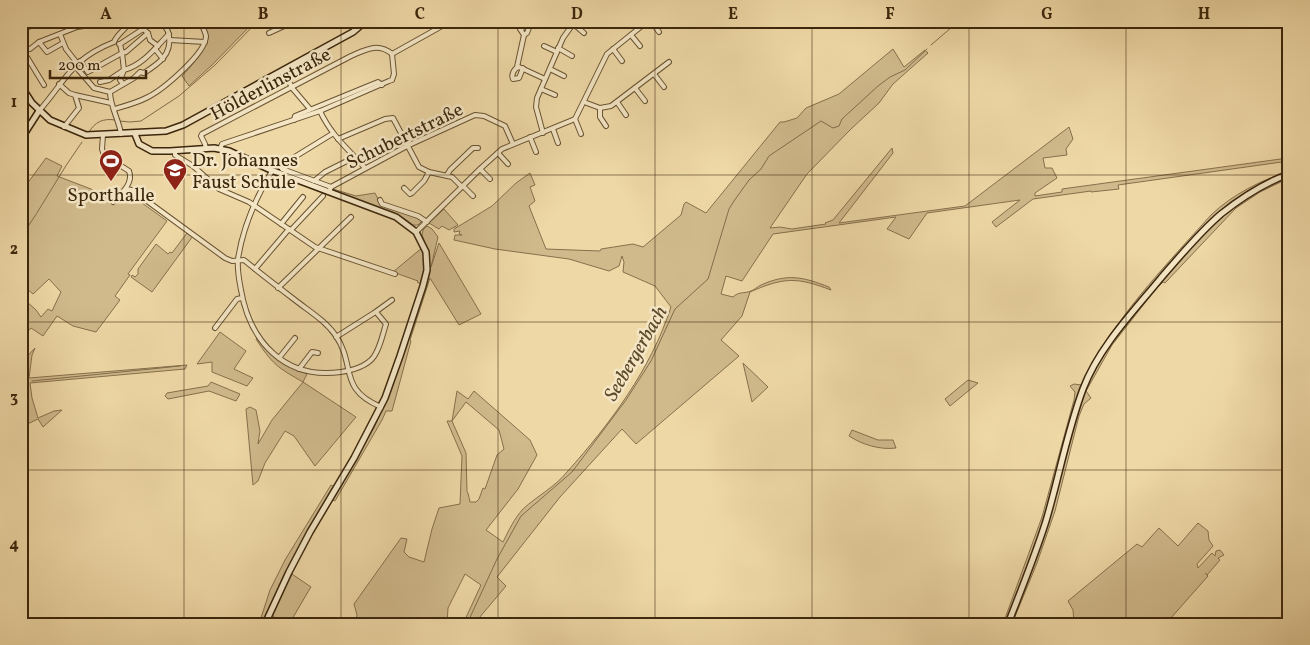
<svg xmlns="http://www.w3.org/2000/svg" width="1310" height="645" viewBox="0 0 1310 645" font-family="Vollkorn,serif">
  <style>
    .green { fill: #d0ba8c; stroke: #86704c; fill-rule: evenodd }
    .lines { fill: none; stroke-linecap: round; stroke-linejoin: round }
    .stream { stroke: #826d4a; stroke-width: 1 }
    .street-casing { stroke: #685333; stroke-width: 6 }
    .secondary-casing { stroke: #3c270d; stroke-width: 8 }
    .street { stroke: #f4e6c5; stroke-width: 4 }
    .secondary { stroke: #f4e6c5; stroke-width: 5 }
    .grid { fill: none; stroke: #3c270d; stroke-width: 1; stroke-opacity: 0.55 }
    .labels { text-anchor: middle; stroke-width: 5; stroke-linejoin: round; paint-order: stroke }
    .street-label { font-size: 19px; fill: #3c270d; stroke: #f4e6c5 }
    .poi-label { font-size: 19px; fill: #3c270d; stroke: #f4e6c5; text-anchor: start }
    .water-label { font-size: 20px; font-style: italic; fill: #5f4a2b; stroke: #f4e6c5 }
    .neatline { fill: none; stroke: #3c270d; stroke-width: 2 }
    .grid-label { font-size: 16px; text-anchor: middle; font-weight: bold; fill: #3c270d }
  </style>
  <rect width="100%" height="100%" fill="#eed8a6"/>
  <filter id="stains"><feTurbulence type="fractalNoise" baseFrequency=".004" numOctaves="4"/><feColorMatrix values="0 0 0 0 .2 0 0 0 0 .09 0 0 0 0 .02 0 0 0 .5 -.17"/></filter>
  <radialGradient id="worn" r=".72"><stop offset=".6" stop-color="#630" stop-opacity="0"/><stop offset="1" stop-color="#630" stop-opacity=".3"/></radialGradient>
  <g class="green">
    <path d="M203,21H255L212,65L189,86L182,76C189,69 208,47 208,37C207,32 205,26 203,21Z"/>
    <path d="M893,49L904,67L925,50L928,53L893,84L879,103L851,129L807,174L770,228L780,227L792,229L826,224L825,223L833,220L892,148L893,153L839,223L965,206L1069,127L1073,139L1066,149L1067,155L1043,158L1045,168H1052L1057,178L1035,193V196L1062,192V189L1288,158L1289,161L1118,185L1119,189L1091,192V191L1033,199L996,227L992,222L1020,200L927,213L909,239L887,229L896,217L773,234L742,281L726,276L721,294L733,297C739,291 744,294 751,291C754,290 757,287 761,285C788,273 803,277 829,287L831,290C797,277 784,277 750,292L742,316L721,340L739,356L636,444L622,429L560,497L497,577L506,586L474,624H463L481,585L465,574L448,608L447,624H355L357,615L354,604L401,538L407,539L404,552L409,557L424,562L432,529L439,508L460,504L462,456L447,421H452L457,391L468,399L474,391L530,440L537,455L518,489L486,530L503,542C509,530 514,519 523,509C537,496 555,487 567,472C610,424 651,369 671,307L655,286L623,272L624,262L622,256L619,266L609,271L569,259L495,249L454,240L455,235H462L459,234L460,231L454,232V229L492,206L516,183L530,173L535,185L530,187L535,201L529,206L546,249L600,251L601,249L633,244L643,247L681,215L684,204L686,202L706,213L780,122H784L797,118L806,108L839,94ZM466,402L499,430L504,449L497,455L485,489L483,488L479,499L476,502H470L468,493L467,492L466,453L452,421Z"/>
    <path d="M46,158L62,166L57,176L91,189L112,202L133,192L131,195L167,221L128,274L130,275L115,296L120,300L96,332L73,326L57,316L43,336L31,328L21,339V301L24,303L26,301L36,310L41,317L48,309L52,311L61,292L49,279L33,294L21,284V192Z"/>
    <path d="M1289,171V172L1251,191V193C1216,215 1190,245 1163,276C1133,311 1103,346 1083,388L1084,389C1093,376 1099,360 1108,346C1122,325 1139,306 1156,287C1194,242 1233,198 1289,176V178L1260,192L1236,208L1165,283L1163,282L1155,290L1112,345L1086,391L1091,398L1084,404L1079,416L1055,511L1037,563L1012,624H1003L1042,517L1074,400L1075,392L1070,386L1074,384L1081,385C1112,321 1163,268 1211,215C1233,194 1260,181 1289,171Z"/>
    <path d="M333,189L356,196L375,193L381,205L419,217L422,221L418,225H413L402,217L333,192Z"/>
    <path d="M444,209L458,225L449,230L442,226L439,229L429,223Z"/>
    <path d="M427,226L432,229L438,237L431,267L439,243L481,314L459,325L430,278L410,340L411,341L392,411H386L382,420L335,501L330,499L289,572L311,587L309,590L291,621L292,624H282L270,613L265,624H259L270,590L285,560L331,485L336,488L356,459L374,428L383,407L402,357L426,281L428,251L422,235L423,230Z"/>
    <path d="M187,233L193,236L152,292L131,277L132,275L135,277L138,274V269L156,244L168,254L170,252L172,253Z"/>
    <path d="M423,247L425,267L421,284L417,282L418,281L393,272Z"/>
    <path d="M220,332L246,351L234,369L253,378L247,386L212,372V362L197,364Z"/>
    <path d="M258,337C270,356 286,367 307,374L303,382L356,417L315,466L294,436L285,431L265,463L258,481L253,485L246,409L250,407L256,410L260,431L258,444L272,420L303,382C278,368 272,364 256,339Z"/>
    <path d="M35,348L32,355L29,378L187,365L185,369L30,383L32,398L38,418L54,411L62,410L43,427L38,419L21,427V363Z"/>
    <path d="M743,363L768,387L752,402Z"/>
    <path d="M968,380L978,383L950,406L945,399Z"/>
    <path d="M211,382L240,394L236,401L209,391L168,399L165,396L167,393L208,386Z"/>
    <path d="M852,430L878,440H893L896,448C880,450 863,445 849,436Z"/>
    <path d="M1198,523L1208,531L1209,540L1213,546L1197,564L1198,568L1212,553L1215,556L1216,551L1220,550L1224,555L1218,558L1220,560L1207,575L1205,573L1208,576L1170,619L1163,624H1074L1073,610L1068,601L1137,544L1142,547L1159,528L1178,546Z"/>
  </g>
  <g class="lines">
    <g class="stream">
      <path d="M931,45L959,21"/>
      <path d="M119,121L130,122L141,121L179,96L215,65L258,21"/>
      <path d="M89,132C95,122 103,118 115,120"/>
      <path d="M21,237C43,206 60,172 82,142"/>
      <path d="M32,381L180,366"/>
      <path d="M467,624L497,559L521,516L572,472L626,400L651,361L675,309L708,279L729,209L734,201L749,180L761,169L769,156L821,121L833,128L839,126L842,119L878,86L890,77L905,70L927,49"/>
    </g>
    <g class="street-casing">
      <g id="street">
        <path d="M143,21V29"/>
        <path d="M570,21L584,33"/>
        <path d="M651,21L659,32"/>
        <path d="M21,22L23,21"/>
        <path d="M530,25L527,33L524,35L520,29L522,28L543,21"/>
        <path d="M167,28L174,21"/>
        <path d="M21,30L43,21"/>
        <path d="M269,33L295,21"/>
        <path d="M60,34L66,49L77,63"/>
        <path d="M631,35L640,46"/>
        <path d="M170,40L205,42"/>
        <path d="M39,42L47,52L63,43"/>
        <path d="M119,44H120L122,53L126,52L148,33"/>
        <path d="M120,44L143,29L148,33L150,40L158,46"/>
        <path d="M544,46L557,52"/>
        <path d="M21,48L30,49L39,42L77,27L103,23L135,21"/>
        <path d="M558,48L572,56"/>
        <path d="M22,49L44,85"/>
        <path d="M155,49L163,59"/>
        <path d="M613,49L622,61"/>
        <path d="M392,54L451,21"/>
        <path d="M80,61L88,72L122,53L124,70L109,80L100,82"/>
        <path d="M75,66L94,88L110,92"/>
        <path d="M517,67L524,35"/>
        <path d="M523,68L519,78L513,79C511,75 514,68 519,67L545,79"/>
        <path d="M550,69L564,76"/>
        <path d="M283,71L293,89L310,109"/>
        <path d="M654,74L664,87"/>
        <path d="M59,84L69,93L75,95L79,108L64,127"/>
        <path d="M123,84L120,80L124,70C143,65 155,48 169,34"/>
        <path d="M635,88L645,101"/>
        <path d="M541,89L555,95"/>
        <path d="M75,95L111,103"/>
        <path d="M584,102L600,108L611,106L669,62"/>
        <path d="M617,102L626,115"/>
        <path d="M600,108V117L606,126"/>
        <path d="M114,109C125,106 137,103 148,97C162,90 206,54 206,36C205,31 202,26 200,21"/>
        <path d="M39,111C67,79 71,59 114,42C117,34 125,30 130,22"/>
        <path d="M320,111C331,135 348,149 365,168"/>
        <path d="M575,119L581,134"/>
        <path d="M294,120L295,116L373,84L378,82L382,85"/>
        <path d="M553,129L558,143"/>
        <path d="M543,133L536,107L537,98L563,38L575,21"/>
        <path d="M121,134C119,120 110,106 110,92L134,78L140,72L144,73C158,64 172,55 169,36C168,28 164,25 157,21"/>
        <path d="M103,135L102,149L104,155L129,171C134,183 121,194 113,202"/>
        <path d="M530,137L536,152"/>
        <path d="M338,139L385,119L393,118L419,167L429,172L452,177L462,187"/>
        <path d="M206,149L205,144L201,136L202,134L351,56C365,50 378,42 392,54"/>
        <path d="M220,149L222,144L320,111L389,81L392,80L394,74L392,54"/>
        <path d="M175,151V155L193,166L219,189L249,202L315,247L395,274"/>
        <path d="M498,153L508,164"/>
        <path d="M480,169L490,179"/>
        <path d="M272,171C255,199 243,226 238,259C237,269 239,280 241,290C250,342 285,380 341,372C354,370 370,366 376,353C381,344 383,333 386,324L376,312"/>
        <path d="M447,175L450,170L473,148H478"/>
        <path d="M314,181L325,172L355,157"/>
        <path d="M463,186L473,196"/>
        <path d="M331,187L282,169L280,166L332,134"/>
        <path d="M404,188L410,194L412,193L424,181L429,172"/>
        <path d="M126,189L132,190L225,258L232,261L244,260C261,274 278,287 295,300C309,311 326,321 336,336C356,366 338,389 381,407"/>
        <path d="M329,192L331,187L407,146L475,115L484,116L505,126L513,144"/>
        <path d="M380,200L382,204L418,216L427,222"/>
        <path d="M281,224L303,197"/>
        <path d="M291,230L323,196"/>
        <path d="M416,232L480,169L502,149L575,119L607,54L648,21"/>
        <path d="M255,269L289,229"/>
        <path d="M278,288L351,217"/>
        <path d="M215,328L237,299L242,298"/>
        <path d="M336,337L374,313L392,300"/>
        <path d="M279,358L295,338"/>
        <path d="M299,369L312,352L318,353"/>
      </g>
    </g>
    <g class="secondary-casing">
      <g id="secondary">
        <path d="M361,23L374,21"/>
        <path d="M21,86L32,103L50,120L86,135L166,131L183,125L353,32L360,26L361,23"/>
        <path d="M135,134L139,144L152,151H170L214,148L229,151L271,170L396,217L416,232L426,252L427,270L423,286L400,356L385,398L354,458L310,532L289,572L265,624"/>
        <path d="M21,139L39,111"/>
        <path d="M1008,624C1021,590 1035,556 1046,521C1059,477 1067,432 1083,389C1099,347 1133,312 1161,278C1180,256 1199,233 1221,214C1241,198 1264,183 1289,174"/>
      </g>
    </g>
    <use href="#street" class="street"/>
    <use href="#secondary" class="secondary"/>
  </g>
  <path class="grid" d="M184,21V624M341,21V624M498,21V624M655,21V624M812,21V624M969,21V624M1126,21V624M21,175H1289M21,322H1289M21,470H1289"/>
  <defs>
    <g id="stadium-pin" transform="scale(1.25)"><path d="M0 17L-7.5 6A9.5 9.5 0 1 1 7.5 6Z" fill="#8f2418" stroke="#f4e6c5"/><path d="M0-5a6.5 5 0 1 0 0 10a6.5 5 0 1 0 0-10ZM-3.5-1.8h7v3.6h-7Z" fill="#fff"/></g>
    <g id="school-pin" transform="scale(1.25)"><path d="M0 17L-7.5 6A9.5 9.5 0 1 1 7.5 6Z" fill="#8f2418" stroke="#f4e6c5"/><path d="M0-5L7-2L0 1L-7-2ZM-4 1L0 2.5L4 1V4Q0 6-4 4Z" fill="#fff"/></g>
  </defs>
  <g fill-rule="evenodd">
    <use href="#stadium-pin" x="111" y="161"/>
    <use href="#school-pin" x="175" y="170"/>
  </g>
  <g class="labels">
    <g class="street-label">
      <text transform="translate(270 83) rotate(-28)" y="7">Hölderlinstraße</text>
      <text transform="translate(404 135) rotate(-26)" y="7">Schubertstraße</text>
    </g>
    <g class="poi-label">
      <text x="192" y="166">Dr. Johannes<tspan x="192" dy="22">Faust Schule</tspan></text>
      <text x="111" y="201" text-anchor="middle">Sporthalle</text>
    </g>
    <g class="water-label">
      <text transform="translate(635 353) rotate(-60)" y="7">Seebergerbach</text>
    </g>
  </g>
  <rect width="1310" height="645" fill="none" stroke="#eed8a6" stroke-width="55"/>
  <path d="M50 70v8h96v-8" fill="none" stroke="#3c270d" stroke-width="2.5"/>
  <text x="58" y="70" font-size="15" fill="#3c270d" stroke="#f4e6c5" stroke-width="4" paint-order="stroke">200 m</text>
  <rect x="28" y="28" width="1254" height="590" class="neatline"/>
  <g class="grid-label">
    <text x="106" y="19">A</text>
    <text x="263" y="19">B</text>
    <text x="420" y="19">C</text>
    <text x="577" y="19">D</text>
    <text x="733" y="19">E</text>
    <text x="890" y="19">F</text>
    <text x="1047" y="19">G</text>
    <text x="1204" y="19">H</text>
    <text x="14" y="107">1</text>
    <text x="14" y="254">2</text>
    <text x="14" y="402">3</text>
    <text x="14" y="549">4</text>
  </g>
  <rect width="100%" height="100%" filter="url(#stains)"/>
  <rect width="100%" height="100%" fill="url(#worn)"/>
</svg>
